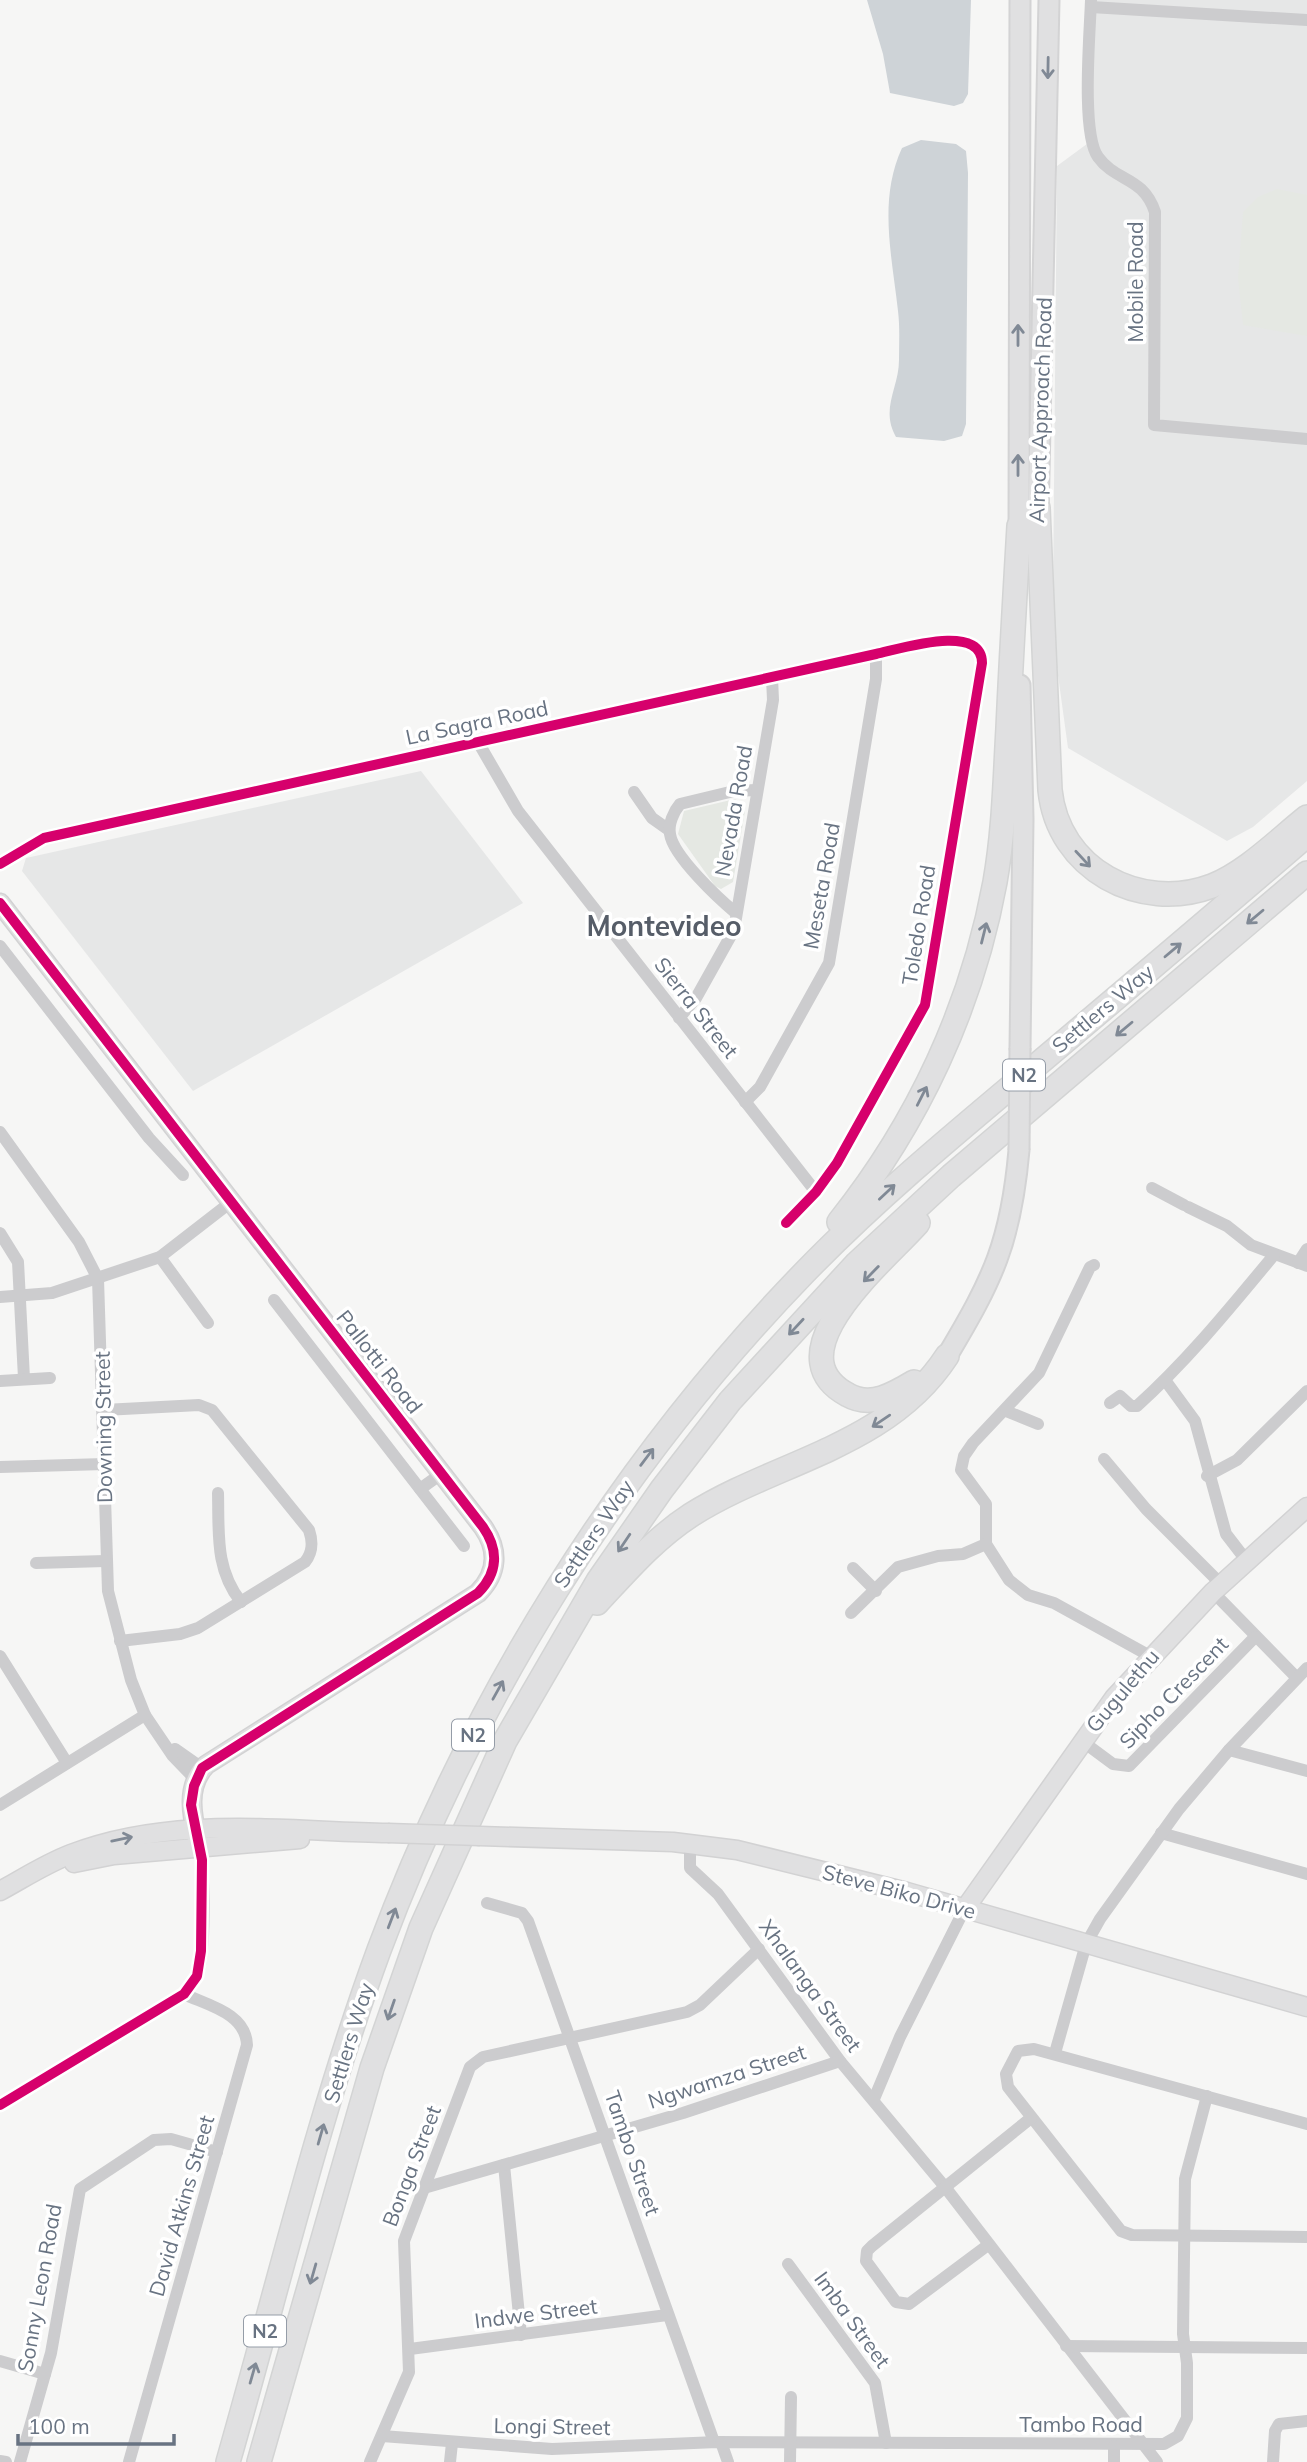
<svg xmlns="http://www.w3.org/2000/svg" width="1307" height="2462" viewBox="0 0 1307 2462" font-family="Mulish,sans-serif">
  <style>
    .built { fill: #e6e7e7 }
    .green { fill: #e5e8e3 }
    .water { fill: #ced3d7 }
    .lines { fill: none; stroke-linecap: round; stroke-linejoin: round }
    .secondary-casing { stroke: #d2d2d3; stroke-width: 21 }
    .primary-casing { stroke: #d3d3d4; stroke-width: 23 }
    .highway-casing { stroke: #d3d4d4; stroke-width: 26 }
    .street { stroke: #ccccce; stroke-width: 12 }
    .secondary { stroke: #e0e0e1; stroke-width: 18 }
    .primary { stroke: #e0e0e1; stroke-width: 19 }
    .highway { stroke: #e0e0e1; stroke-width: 23 }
    .secondary-bridge-casing { stroke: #d2d2d3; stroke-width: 21; stroke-linecap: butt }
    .primary-bridge-casing { stroke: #d3d3d4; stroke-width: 23; stroke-linecap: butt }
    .secondary-bridge { stroke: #e0e0e1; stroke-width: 18 }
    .primary-bridge { stroke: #e0e0e1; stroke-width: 19 }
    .cycleway-casing { stroke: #fff; stroke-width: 15 }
    .cycleway { stroke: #d6006c; stroke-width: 10 }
    .oneway { stroke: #808995 }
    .labels { text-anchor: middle; stroke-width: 7; stroke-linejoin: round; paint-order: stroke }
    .shield { fill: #fff; stroke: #959da8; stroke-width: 2 }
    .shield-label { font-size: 19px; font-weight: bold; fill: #687382 }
    .street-label { font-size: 21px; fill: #687382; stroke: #fff }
    .district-label { font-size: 28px; font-weight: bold; fill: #565d68; stroke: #fff }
  </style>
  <rect width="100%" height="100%" fill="#f6f6f5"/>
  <g class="built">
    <path d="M1093,0H1307V781L1253,827L1227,841L1068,748L1054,646L1053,595L1057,166L1091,141Z"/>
    <path d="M421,771L523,903L193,1091L22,871L26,858Z"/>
  </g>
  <g class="green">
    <path d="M1277,189L1307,195V336L1243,325L1238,278L1243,212L1258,197Z"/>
    <path d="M735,799L743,804L745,811L733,882L721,889L715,886L678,834L684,811Z"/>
  </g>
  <g class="water">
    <path d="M867,0H971L968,94L963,103L954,106L890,93L883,54Z"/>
    <path d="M921,140L956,144L966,151L968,173L966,424L962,436L944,441L896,437C880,409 899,388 899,360C899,344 900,327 898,311C892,256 878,200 902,148Z"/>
  </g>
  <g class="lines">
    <g class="secondary-casing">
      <g id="secondary">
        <path d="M0,903L483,1527C499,1550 498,1573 478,1593L206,1765C184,1788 193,1819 199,1847"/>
        <path d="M480,1836L673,1842L737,1850L907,1892L1307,2007"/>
        <path d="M74,1863L114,1855L300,1839"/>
        <path d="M0,1891C24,1878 45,1864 71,1854C173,1815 282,1831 388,1833"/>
        <path d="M964,1910L1114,1698L1213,1592L1307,1507"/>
      </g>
    </g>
    <g class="primary-casing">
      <g id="primary">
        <path d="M1038,521L1049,0"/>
        <path d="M1019,539L1020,0"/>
        <path d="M1020,1048L1023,819L1020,685"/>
        <path d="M947,1356C993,1279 1011,1242 1019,1150"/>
      </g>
    </g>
    <g class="highway-casing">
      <g id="highway">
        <path d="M1038,508L1050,790C1058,869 1140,913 1212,886C1247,872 1278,840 1307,817"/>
        <path d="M839,1222C918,1123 972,1007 995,882C1004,831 1005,780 1008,728C1011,661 1015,594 1019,526"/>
        <path d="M914,1382C894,1394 871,1408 848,1395C769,1353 888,1258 918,1223"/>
        <path d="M597,1603C626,1572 654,1539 691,1515C776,1461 888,1447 947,1356"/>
        <path d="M228,2462C277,2291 318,2116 379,1950C473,1698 618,1465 805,1272C878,1197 958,1131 1038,1064C1128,988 1218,912 1307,835"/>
        <path d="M259,2462L372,2068L421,1928L505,1741L598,1581L662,1489L730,1401L856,1264L951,1176L1307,873"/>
      </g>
    </g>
    <g class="street">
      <path d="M1091,0C1090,32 1081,133 1098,157C1116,182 1143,176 1155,212L1154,425L1307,439"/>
      <path d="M1091,7L1307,20"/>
      <path d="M478,742L518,811L816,1192"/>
      <path d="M634,792L652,818L669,830"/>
      <path d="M0,864L44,838L876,654C900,649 982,622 982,663L925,1005L837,1163L816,1192L786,1223"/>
      <path d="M736,913C719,899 673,856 670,834C668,824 674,811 680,804L734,791L756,790"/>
      <path d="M0,946L149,1138L183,1175"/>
      <path d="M679,1018L696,998L734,930L773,700L772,678"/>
      <path d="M745,1102L760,1087L829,963L876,679V654"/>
      <path d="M0,1132L79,1242L98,1279L108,1591L131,1680L145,1715L172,1755L195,1779"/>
      <path d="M1152,1188L1184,1205"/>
      <path d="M1188,1207L1227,1226L1251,1245L1307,1266"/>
      <path d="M0,1233L18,1262L24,1378"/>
      <path d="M160,1257L208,1323"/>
      <path d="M1298,1263L1307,1249"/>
      <path d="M1094,1265L1090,1267L1039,1373L973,1443L964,1456L961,1470L986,1504V1544L1009,1580L1028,1595L1054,1603L1150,1656"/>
      <path d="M0,1297L52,1293L160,1257L231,1202"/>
      <path d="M274,1300L464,1546"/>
      <path d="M1165,1380L1195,1421L1226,1534L1246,1560"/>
      <path d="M0,1381L50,1378"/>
      <path d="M1110,1403L1120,1396L1131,1406H1137C1188,1360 1230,1308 1274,1255"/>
      <path d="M104,1410L199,1405L212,1410L309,1530C313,1542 313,1552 305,1562L198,1628L180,1634L120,1641"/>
      <path d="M1006,1411L1038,1424"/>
      <path d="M1104,1459L1146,1509L1221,1584"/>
      <path d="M0,1467L105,1464"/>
      <path d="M1207,1476L1237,1460L1307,1391"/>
      <path d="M420,1489L441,1474"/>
      <path d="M218,1493C219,1534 215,1569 241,1602"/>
      <path d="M36,1563L105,1561"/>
      <path d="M853,1568L876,1591"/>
      <path d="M1213,1592L1297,1678"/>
      <path d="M851,1613L898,1567L938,1556L963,1554L986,1544"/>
      <path d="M0,1656L67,1763"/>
      <path d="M1082,1741L1113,1764L1129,1766L1255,1637"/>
      <path d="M175,1749L202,1768"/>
      <path d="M1229,1750L1307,1771"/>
      <path d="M0,1805L145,1715"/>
      <path d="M1161,1833L1307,1874"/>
      <path d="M690,1844V1868L718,1894L840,2061L945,2187L1157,2462"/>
      <path d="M487,1903L522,1913L528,1921L714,2442"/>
      <path d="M1055,2053L1086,1944L1100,1919L1179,1809L1229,1750L1307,1668"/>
      <path d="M874,2099L900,2037L964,1910"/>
      <path d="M0,2105L184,1994C189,1988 194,1984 197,1977C206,1952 205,1873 199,1847"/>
      <path d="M1307,2124L1034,2049L1018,2051L1006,2074L1008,2087L1121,2231L1132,2235L1307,2237"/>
      <path d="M504,2165L521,2335"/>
      <path d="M424,2188L683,2113L840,2061"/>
      <path d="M988,2245L909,2304L896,2302L866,2261L867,2251L872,2246L1031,2118"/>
      <path d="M788,2264L875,2383L886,2443"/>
      <path d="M1066,2346L1307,2348"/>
      <path d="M410,2349L667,2315"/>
      <path d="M0,2361L45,2374"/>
      <path d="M382,2436L552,2449L717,2442L1164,2444L1178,2436L1187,2418V2363L1183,2334L1185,2179L1207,2096"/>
      <path d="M721,2442L728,2462"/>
      <path d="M1114,2446V2462"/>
      <path d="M0,2461L6,2462"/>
      <path d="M20,2462L51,2353L80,2189L154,2140L171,2139L217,2152"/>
      <path d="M129,2462L247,2045C246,2013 207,2005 184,1994"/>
      <path d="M370,2462L409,2372L404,2241L470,2067L483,2057L687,2012L700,2005L759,1949"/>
      <path d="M450,2462L452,2443"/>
      <path d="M790,2462L791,2397"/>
      <path d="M1273,2462L1275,2431L1279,2424L1307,2421"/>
    </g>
    <use href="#secondary" class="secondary"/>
    <use href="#primary" class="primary"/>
    <use href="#highway" class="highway"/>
    <g class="secondary-bridge-casing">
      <path id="secondary-bridge" d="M388,1833L480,1836"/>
    </g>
    <g class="primary-bridge-casing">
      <path id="primary-bridge" d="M1019,1150L1020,1048"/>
    </g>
    <use href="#secondary-bridge" class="secondary-bridge"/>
    <use href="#primary-bridge" class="primary-bridge"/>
    <g class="cycleway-casing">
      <g id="cycleway">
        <path d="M0,864L44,838L876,654C900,649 982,622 982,663L925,1005L837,1163L816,1192L786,1223"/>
        <path d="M0,903L483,1527C499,1550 498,1573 478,1593L202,1768L194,1786L191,1805L202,1860L201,1951L197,1976L184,1994L0,2105"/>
      </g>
    </g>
    <use href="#cycleway" class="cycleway"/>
  </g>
  <defs><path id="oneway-shaft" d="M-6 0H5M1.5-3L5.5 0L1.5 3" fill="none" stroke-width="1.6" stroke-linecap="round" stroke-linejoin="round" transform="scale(1.75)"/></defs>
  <g class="oneway">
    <use href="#oneway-shaft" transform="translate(1048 68) rotate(91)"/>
    <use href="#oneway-shaft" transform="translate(1018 335) rotate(-90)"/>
    <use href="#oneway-shaft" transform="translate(1018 465) rotate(-90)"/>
    <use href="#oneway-shaft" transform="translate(1083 859) rotate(47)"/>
    <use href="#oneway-shaft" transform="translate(1255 917) rotate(140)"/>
    <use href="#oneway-shaft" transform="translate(984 933) rotate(-76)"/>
    <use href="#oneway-shaft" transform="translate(1173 950) rotate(-40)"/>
    <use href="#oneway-shaft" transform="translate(1124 1029) rotate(140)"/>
    <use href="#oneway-shaft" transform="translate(922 1096) rotate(-63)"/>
    <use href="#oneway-shaft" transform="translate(887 1192) rotate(-43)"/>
    <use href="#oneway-shaft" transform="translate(871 1274) rotate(134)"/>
    <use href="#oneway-shaft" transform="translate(796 1327) rotate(133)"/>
    <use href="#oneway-shaft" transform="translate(881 1421) rotate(146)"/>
    <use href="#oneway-shaft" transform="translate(647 1457) rotate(-53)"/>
    <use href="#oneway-shaft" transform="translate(624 1543) rotate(124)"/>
    <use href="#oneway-shaft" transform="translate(498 1690) rotate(-61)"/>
    <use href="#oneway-shaft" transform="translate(122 1839) rotate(-12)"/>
    <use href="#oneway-shaft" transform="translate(392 1918) rotate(-69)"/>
    <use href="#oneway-shaft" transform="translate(391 2010) rotate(109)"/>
    <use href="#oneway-shaft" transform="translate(321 2134) rotate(-74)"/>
    <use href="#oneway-shaft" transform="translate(313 2274) rotate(106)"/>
    <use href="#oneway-shaft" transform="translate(253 2373) rotate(-74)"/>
  </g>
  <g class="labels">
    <g class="shield">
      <rect x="1003" y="1059.5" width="42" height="31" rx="5"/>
      <rect x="452" y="1719.5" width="42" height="31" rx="5"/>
      <rect x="244" y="2315.5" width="42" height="31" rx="5"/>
    </g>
    <g class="shield-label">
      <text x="1024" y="1082">N2</text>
      <text x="473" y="1742">N2</text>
      <text x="265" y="2338">N2</text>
    </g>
    <g class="street-label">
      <text transform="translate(1136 282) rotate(-90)" y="7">Mobile Road</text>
      <text transform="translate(1041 410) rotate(-88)" y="7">Airport Approach Road</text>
      <text transform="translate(477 723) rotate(-12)" y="7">La Sagra Road</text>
      <text transform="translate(734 811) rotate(-80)" y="7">Nevada Road</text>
      <text transform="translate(822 886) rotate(-80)" y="7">Meseta Road</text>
      <text transform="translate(919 925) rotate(-81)" y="7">Toledo Road</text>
      <text transform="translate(696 1008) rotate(52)" y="7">Sierra Street</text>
      <text transform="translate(1103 1009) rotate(-40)" y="7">Settlers Way</text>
      <text transform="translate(379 1362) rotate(52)" y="7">Pallotti Road</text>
      <text transform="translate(104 1427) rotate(-91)" y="7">Downing Street</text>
      <text transform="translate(594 1534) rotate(-56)" y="7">Settlers Way</text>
      <text transform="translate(1123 1691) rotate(-50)" y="7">Gugulethu</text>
      <text transform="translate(1174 1693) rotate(-46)" y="7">Sipho Crescent</text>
      <text transform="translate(899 1892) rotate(15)" y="7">Steve Biko Drive</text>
      <text transform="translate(810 1986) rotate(54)" y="7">Xhalanga Street</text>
      <text transform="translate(349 2043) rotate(-73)" y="7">Settlers Way</text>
      <text transform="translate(727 2077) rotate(-18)" y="7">Ngwamza Street</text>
      <text transform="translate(632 2153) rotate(71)" y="7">Tambo Street</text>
      <text transform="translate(412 2166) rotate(-69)" y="7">Bonga Street</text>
      <text transform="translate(182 2206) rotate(-74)" y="7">David Atkins Street</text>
      <text transform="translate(40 2288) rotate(-80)" y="7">Sonny Leon Road</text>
      <text transform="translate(536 2314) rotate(-7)" y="7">Indwe Street</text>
      <text transform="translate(852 2320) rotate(54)" y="7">Imba Street</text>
      <text x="1081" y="2432">Tambo Road</text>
      <text transform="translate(552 2427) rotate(1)" y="7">Longi Street</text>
    </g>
    <g class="district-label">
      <text x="664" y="936">Montevideo</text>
    </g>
  </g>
  <path d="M18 2434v10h156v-10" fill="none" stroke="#687382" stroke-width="3.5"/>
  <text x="28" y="2434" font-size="21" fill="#687382" stroke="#ffffff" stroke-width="5" paint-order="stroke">100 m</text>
</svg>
